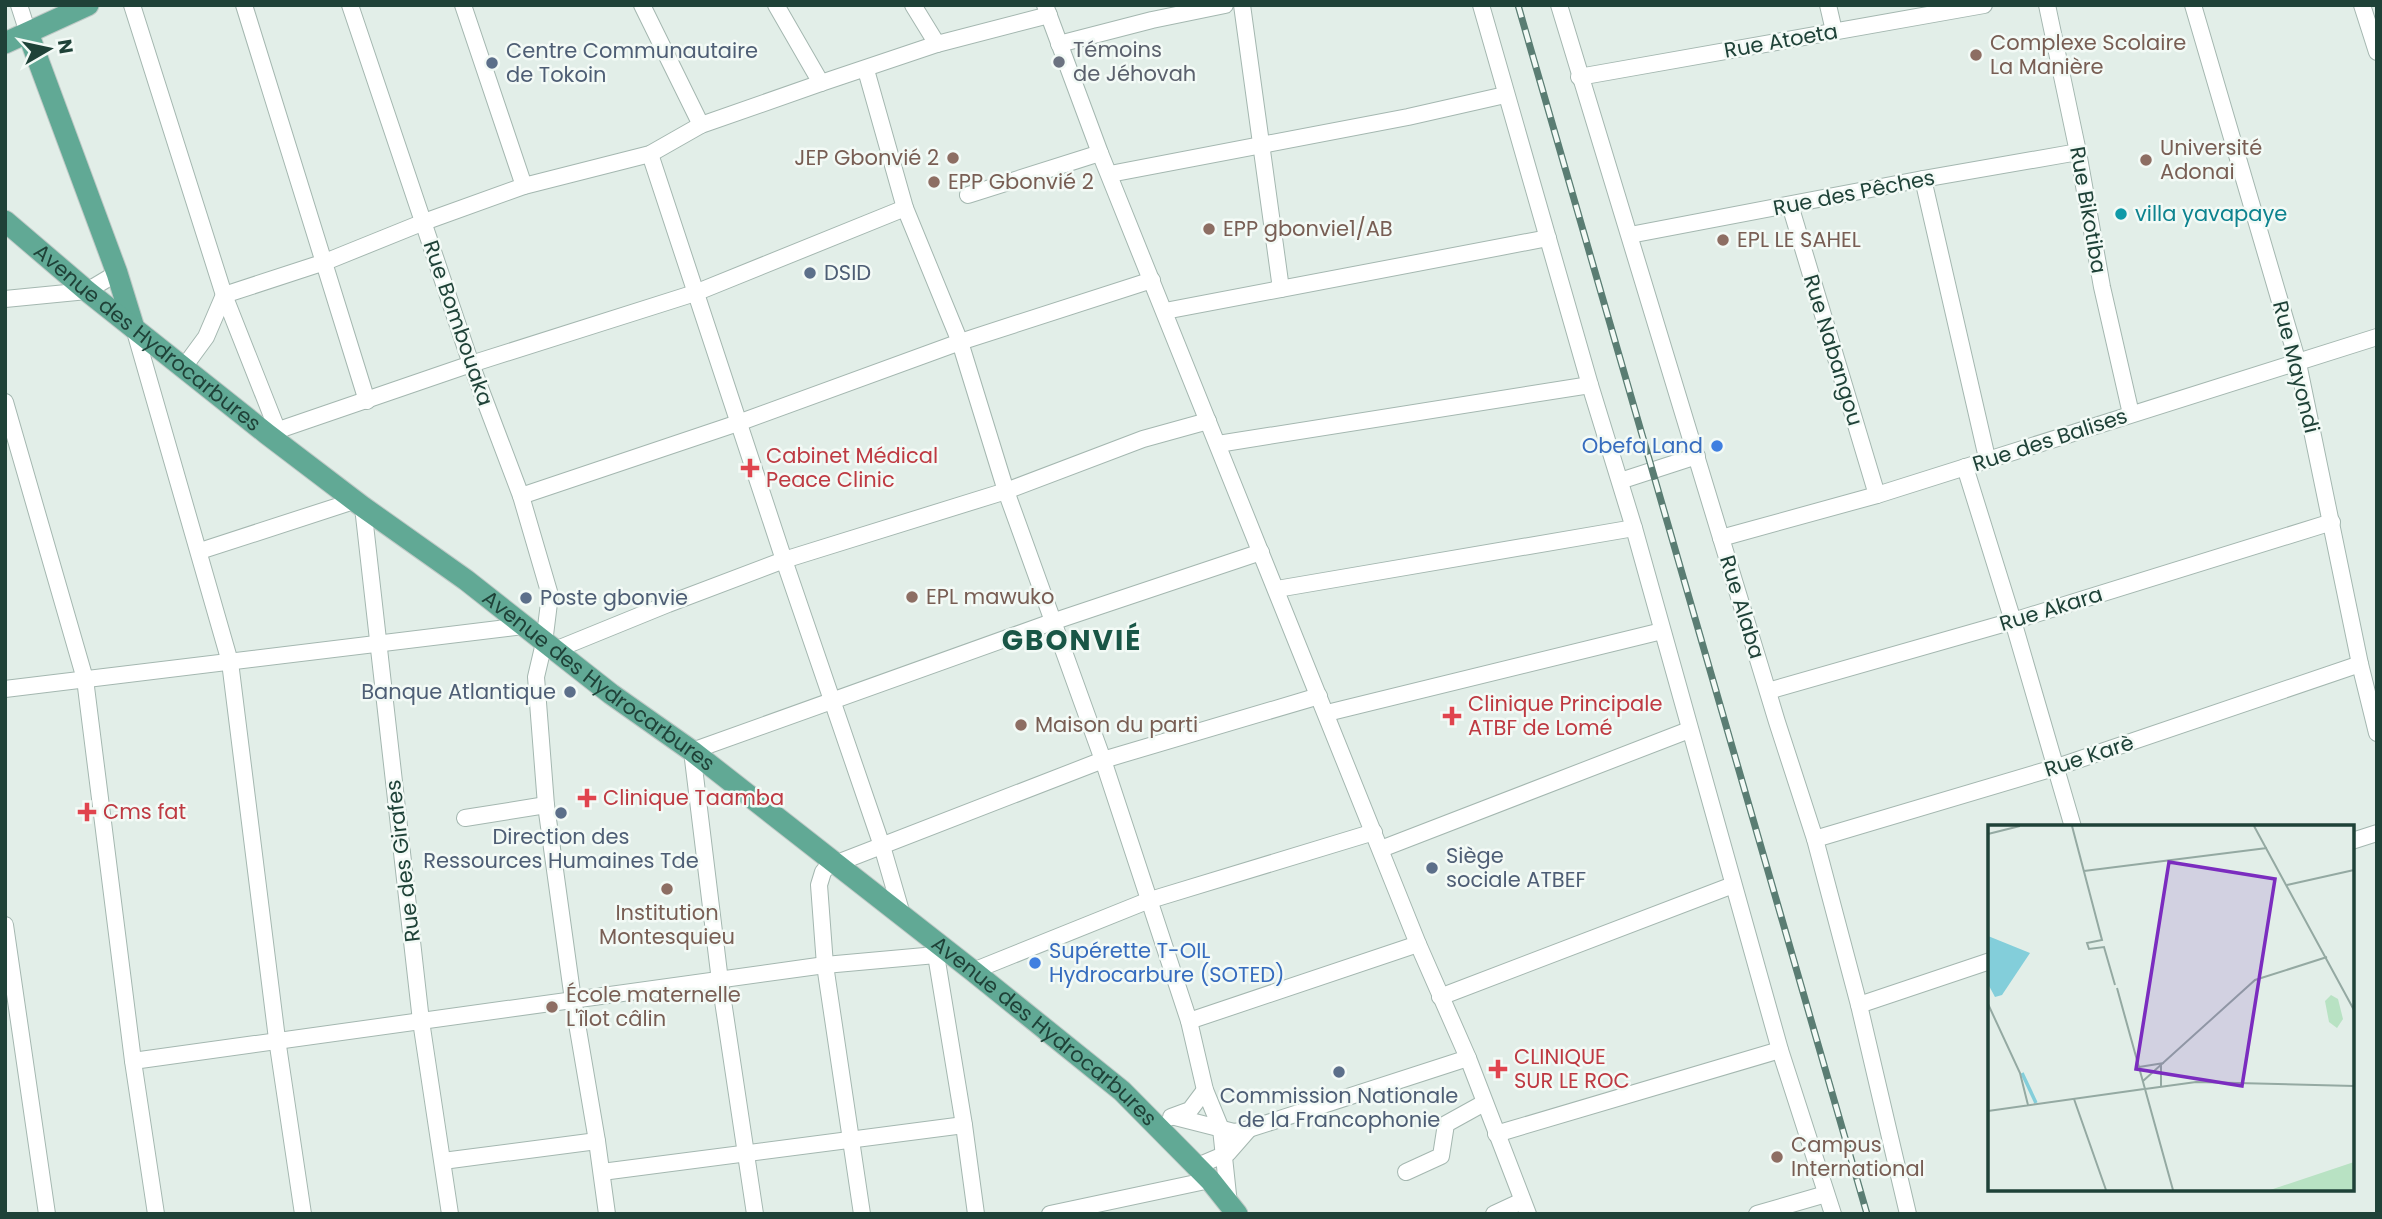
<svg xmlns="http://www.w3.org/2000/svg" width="2382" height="1219" viewBox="0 0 2382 1219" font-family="Poppins,sans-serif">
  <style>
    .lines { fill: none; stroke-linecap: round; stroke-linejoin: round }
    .minor-casing { stroke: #a4b7b0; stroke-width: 18 }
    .major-casing { stroke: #c0cac7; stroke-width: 23 }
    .minor { stroke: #fff; stroke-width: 16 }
    .major { stroke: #61a995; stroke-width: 21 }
    .rail-casing { stroke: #5a7d73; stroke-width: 7 }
    .rail { stroke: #f3faf6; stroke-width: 4.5; stroke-dasharray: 13; stroke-linecap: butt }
    .education-dot { fill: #8d6e63; stroke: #f3faf6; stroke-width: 2.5 }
    .worship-dot { fill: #6b7280; stroke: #f3faf6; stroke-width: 2.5 }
    .service-dot { fill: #5c6f8a; stroke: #f3faf6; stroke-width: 2.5 }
    .culture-dot { fill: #0f9aa8; stroke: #f3faf6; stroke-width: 2.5 }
    .shop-dot { fill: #3f7fe0; stroke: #f3faf6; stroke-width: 2.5 }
    .health-dot { fill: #e0444e; stroke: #f3faf6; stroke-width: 2.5 }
    .labels { text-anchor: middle; stroke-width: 5; stroke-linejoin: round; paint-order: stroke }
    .street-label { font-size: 21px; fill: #1f4238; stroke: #f3faf6 }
    .education-label { font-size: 21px; fill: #785e54; stroke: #f3faf6; text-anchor: start }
    .worship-label { font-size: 21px; fill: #5b616d; stroke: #f3faf6; text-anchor: start }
    .service-label { font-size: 21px; fill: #4e5e75; stroke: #f3faf6; text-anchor: start }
    .culture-label { font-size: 21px; fill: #0d838f; stroke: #f3faf6; text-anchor: start }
    .shop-label { font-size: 21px; fill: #366cbe; stroke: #f3faf6; text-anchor: end }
    .health-label { font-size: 21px; fill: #be3a42; stroke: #f3faf6; text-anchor: start }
    .district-label { font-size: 28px; font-weight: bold; letter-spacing: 2px; fill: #195646; stroke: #f3faf6 }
    .inset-river { fill: none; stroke: #83ceda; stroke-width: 3.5 }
    .inset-road { fill: none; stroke: #94a9a2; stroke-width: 2 }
    .view { fill: #7b2cbf; fill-opacity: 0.15; stroke: #7b2cbf; stroke-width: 3.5 }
    .inset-edge { fill: none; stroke: #1f4238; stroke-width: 3.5 }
  </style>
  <rect width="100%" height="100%" fill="#e2eee8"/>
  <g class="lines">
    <g class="minor-casing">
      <g id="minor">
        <path d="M19,5L28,33"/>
        <path d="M132,5L224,295L277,429"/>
        <path d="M244,5L367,401"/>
        <path d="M350,5L471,364L521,496L550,595L544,643L536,677L546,805L573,1000L597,1141L607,1214"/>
        <path d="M463,5L524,186"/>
        <path d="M642,5L701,125"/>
        <path d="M776,5L821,83"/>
        <path d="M913,5L937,44"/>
        <path d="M1045,5L1100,153L1418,944L1468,1058L1528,1214"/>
        <path d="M1242,5L1281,289"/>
        <path d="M1481,5L1590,385L1634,528L1780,1050L1833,1214"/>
        <path d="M1559,5L1777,722L1815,839L1859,1005L1908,1214"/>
        <path d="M1828,5L1834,31"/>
        <path d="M2047,5L2078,152L2102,287L2131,414"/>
        <path d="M2193,5L2298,363L2360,664L2377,733"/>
        <path d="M2362,5L2377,52"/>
        <path d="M1059,44L1152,20L1225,5"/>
        <path d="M866,70L905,208L960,342L1006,491L1103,760L1189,1021L1205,1090L1221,1129L1229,1204"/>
        <path d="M1579,77L1984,5"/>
        <path d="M650,154L784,560L882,846L903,918"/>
        <path d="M1110,174L1408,117L1505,95"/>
        <path d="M1923,179L1987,458"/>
        <path d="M968,195L1100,153"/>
        <path d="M1790,205L1877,495"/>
        <path d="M1630,235L1923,179L2078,152"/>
        <path d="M5,299L87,291L117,273"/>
        <path d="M1165,311L1548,238"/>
        <path d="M134,328L230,662L277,1039L303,1214"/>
        <path d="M184,367L206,337L224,295L325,262L424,222L524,186L650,154L701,125L821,83L937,44L1049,15"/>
        <path d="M5,402L85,679L133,1061L156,1214"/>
        <path d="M267,434L471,364L695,293L905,208"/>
        <path d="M1218,444L1590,385"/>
        <path d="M1965,467L2013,621L2073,827"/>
        <path d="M1620,481L1697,456"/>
        <path d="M521,496L738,423L960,342L1152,280"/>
        <path d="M363,507L421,1021L450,1214"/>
        <path d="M1721,538L1877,495L2377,337"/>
        <path d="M200,551L354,501"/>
        <path d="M1277,589L1634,528"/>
        <path d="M555,650L668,604L784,560L1006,491L1143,439L1208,421"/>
        <path d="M5,689L523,626"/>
        <path d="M1768,691L2013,621L2332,522"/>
        <path d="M1327,713L1662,631"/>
        <path d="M465,818L546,805"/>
        <path d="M1815,839L2057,767L2360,664"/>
        <path d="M2352,841L2377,833"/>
        <path d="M1381,849L1689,730"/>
        <path d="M5,925L47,1214"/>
        <path d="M938,946L936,955L964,1125L976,1214"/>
        <path d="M973,971L1147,901L1374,832"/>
        <path d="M1440,997L1733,885"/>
        <path d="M1859,1005L1990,961"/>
        <path d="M1189,1021L1418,944"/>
        <path d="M133,1061L825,965L936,955"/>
        <path d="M1171,1117L1190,1110L1205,1090"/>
        <path d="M1175,1117L1234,1132L1249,1129L1468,1058"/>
        <path d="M1496,1134L1780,1050"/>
        <path d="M443,1161L597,1141"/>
        <path d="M1195,1167L1228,1153L1249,1129"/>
        <path d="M602,1172L964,1125"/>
        <path d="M1406,1172L1441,1156L1446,1124L1484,1103"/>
        <path d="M755,1214L720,981L692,751L1052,622L1261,552"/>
        <path d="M862,1214L825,965L819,885L823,872L827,867L1103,760L1319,696"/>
        <path d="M1050,1214L1210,1180"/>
        <path d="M1494,1214L1522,1201"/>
        <path d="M1757,1214L1826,1194"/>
      </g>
    </g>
    <g class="major-casing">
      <g id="major">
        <path d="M28,33L117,273L134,328"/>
        <path d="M5,43L88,5"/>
        <path id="s1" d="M5,221L87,291L267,434L363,507L466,580L611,694L692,751L973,971L1122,1091L1210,1180L1237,1214"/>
      </g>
    </g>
    <use href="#minor" class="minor"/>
    <use href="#major" class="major"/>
    <g class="rail-casing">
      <path id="rail" d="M1518,5L1867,1214"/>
    </g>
    <use href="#rail" class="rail"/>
  </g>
  <g class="education-dot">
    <circle cx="1976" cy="55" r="7"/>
    <circle cx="953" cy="158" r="7"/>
    <circle cx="2146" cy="160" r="7"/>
    <circle cx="934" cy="182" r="7"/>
    <circle cx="1209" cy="229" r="7"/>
    <circle cx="1723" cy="240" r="7"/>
    <circle cx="912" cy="597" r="7"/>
    <circle cx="1021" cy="725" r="7"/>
    <circle cx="667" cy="889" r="7"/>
    <circle cx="552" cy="1007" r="7"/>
    <circle cx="1777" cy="1157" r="7"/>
  </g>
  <circle class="worship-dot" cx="1059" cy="62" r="7"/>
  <g class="service-dot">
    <circle cx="492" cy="63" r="7"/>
    <circle cx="810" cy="273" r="7"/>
    <circle cx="526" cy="598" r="7"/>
    <circle cx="570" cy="692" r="7"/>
    <circle cx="561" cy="813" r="7"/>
    <circle cx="1432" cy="868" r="7"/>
    <circle cx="1339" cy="1072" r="7"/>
  </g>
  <circle class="culture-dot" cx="2121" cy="214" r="7"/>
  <g class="shop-dot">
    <circle cx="1717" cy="446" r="7"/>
    <circle cx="1035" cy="963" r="7"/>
  </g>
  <g class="health-dot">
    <path d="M746.5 457.5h7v7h7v7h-7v7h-7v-7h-7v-7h7z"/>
    <path d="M1448.5 705.5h7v7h7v7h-7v7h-7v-7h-7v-7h7z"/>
    <path d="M583.5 787.5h7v7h7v7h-7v7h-7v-7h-7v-7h7z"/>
    <path d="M83.5 801.5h7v7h7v7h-7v7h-7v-7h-7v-7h7z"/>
    <path d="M1494.5 1058.5h7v7h7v7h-7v7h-7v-7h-7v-7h7z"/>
  </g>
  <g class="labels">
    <g class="street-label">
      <text transform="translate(1781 41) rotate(-10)" y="7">Rue Atoeta</text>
      <text transform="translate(1854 193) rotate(-11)" y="7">Rue des Pêches</text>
      <text transform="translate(2088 210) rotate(80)" y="7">Rue Bikotiba</text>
      <text transform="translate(458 323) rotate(71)" y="7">Rue Bombouaka</text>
      <text dy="7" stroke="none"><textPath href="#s1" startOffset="184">Avenue des Hydrocarbures</textPath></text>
      <text transform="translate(1833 350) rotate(73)" y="7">Rue Nabangou</text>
      <text transform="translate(2296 367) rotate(76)" y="7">Rue Mayondi</text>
      <text transform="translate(2050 440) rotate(-18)" y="7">Rue des Balises</text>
      <text transform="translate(1742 607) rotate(73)" y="7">Rue Alaba</text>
      <text transform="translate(2051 609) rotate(-17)" y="7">Rue Akara</text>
      <text dy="7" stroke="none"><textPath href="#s1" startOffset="751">Avenue des Hydrocarbures</textPath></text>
      <text transform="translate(2089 756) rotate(-18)" y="7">Rue Karè</text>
      <text transform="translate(403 861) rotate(-97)" y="7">Rue des Girafes</text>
      <text dy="7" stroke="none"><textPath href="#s1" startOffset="1318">Avenue des Hydrocarbures</textPath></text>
    </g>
    <g class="education-label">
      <text x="1990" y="50">Complexe Scolaire<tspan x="1990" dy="24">La Manière</tspan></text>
      <text x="2160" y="155">Université<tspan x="2160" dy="24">Adonai</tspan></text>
      <text x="939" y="165" text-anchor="end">JEP Gbonvié 2</text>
      <text x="948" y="189">EPP Gbonvié 2</text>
      <text x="1223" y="236">EPP gbonvie1/AB</text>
      <text x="1737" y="247">EPL LE SAHEL</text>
      <text x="926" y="604">EPL mawuko</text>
      <text x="1035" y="732">Maison du parti</text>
      <text x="667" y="920" text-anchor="middle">Institution<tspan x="667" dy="24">Montesquieu</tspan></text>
      <text x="566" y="1002">École maternelle<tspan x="566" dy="24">L'îlot câlin</tspan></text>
      <text x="1791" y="1152">Campus<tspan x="1791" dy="24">International</tspan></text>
    </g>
    <g class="worship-label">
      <text x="1073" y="57">Témoins<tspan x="1073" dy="24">de Jéhovah</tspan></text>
    </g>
    <g class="service-label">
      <text x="506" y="58">Centre Communautaire<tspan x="506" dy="24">de Tokoin</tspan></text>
      <text x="824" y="280">DSID</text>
      <text x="540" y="605">Poste gbonvie</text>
      <text x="556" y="699" text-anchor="end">Banque Atlantique</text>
      <text x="561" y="844" text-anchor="middle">Direction des<tspan x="561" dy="24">Ressources Humaines Tde</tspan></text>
      <text x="1446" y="863">Siège<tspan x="1446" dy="24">sociale ATBEF</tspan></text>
      <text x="1339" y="1103" text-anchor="middle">Commission Nationale<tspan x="1339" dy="24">de la Francophonie</tspan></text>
    </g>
    <g class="culture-label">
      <text x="2135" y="221">villa yavapaye</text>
    </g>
    <g class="shop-label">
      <text x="1703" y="453">Obefa Land</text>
      <text x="1049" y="958" text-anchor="start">Supérette T-OIL<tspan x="1049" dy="24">Hydrocarbure (SOTED)</tspan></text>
    </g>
    <g class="health-label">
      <text x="766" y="463">Cabinet Médical<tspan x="766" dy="24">Peace Clinic</tspan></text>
      <text x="1468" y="711">Clinique Principale<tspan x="1468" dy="24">ATBF de Lomé</tspan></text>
      <text x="603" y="805">Clinique Taamba</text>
      <text x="103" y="819">Cms fat</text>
      <text x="1514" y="1064">CLINIQUE<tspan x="1514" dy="24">SUR LE ROC</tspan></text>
    </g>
    <g class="district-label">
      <text x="1072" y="650">GBONVIÉ</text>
    </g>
  </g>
  <g transform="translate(1988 825)">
    <rect width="366" height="366" fill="#e2eee8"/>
    <path d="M343,170L350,174L355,194L349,203L341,197L337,176ZM366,337V365H282Z" fill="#b8e2c3"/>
    <path d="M0,111L42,128L14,170L7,172L0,159Z" fill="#83ceda"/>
    <path class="inset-river" d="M34,248L48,278"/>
    <path class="inset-road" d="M84,1L114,115L99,118L101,124L116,122L127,160M266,1L366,185M0,9L32,1M96,46L279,23M299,60L366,45M129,163L185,365M0,179L32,248L40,280M151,242L176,238M155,256L267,155L339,132M173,261V238M157,264L208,257L366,261M86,274L118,365M0,286L156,264"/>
    <path class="view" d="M181,37L287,54L254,261L148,244Z"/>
    <rect width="366" height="366" class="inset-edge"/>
  </g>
  <rect width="2382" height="1219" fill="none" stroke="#1f4238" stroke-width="14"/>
  <g transform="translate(49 49) rotate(81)" stroke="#f3faf6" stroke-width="5" paint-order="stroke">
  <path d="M0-5L12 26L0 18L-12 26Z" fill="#1f4238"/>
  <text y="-10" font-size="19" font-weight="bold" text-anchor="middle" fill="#1f4238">N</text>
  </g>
</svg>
